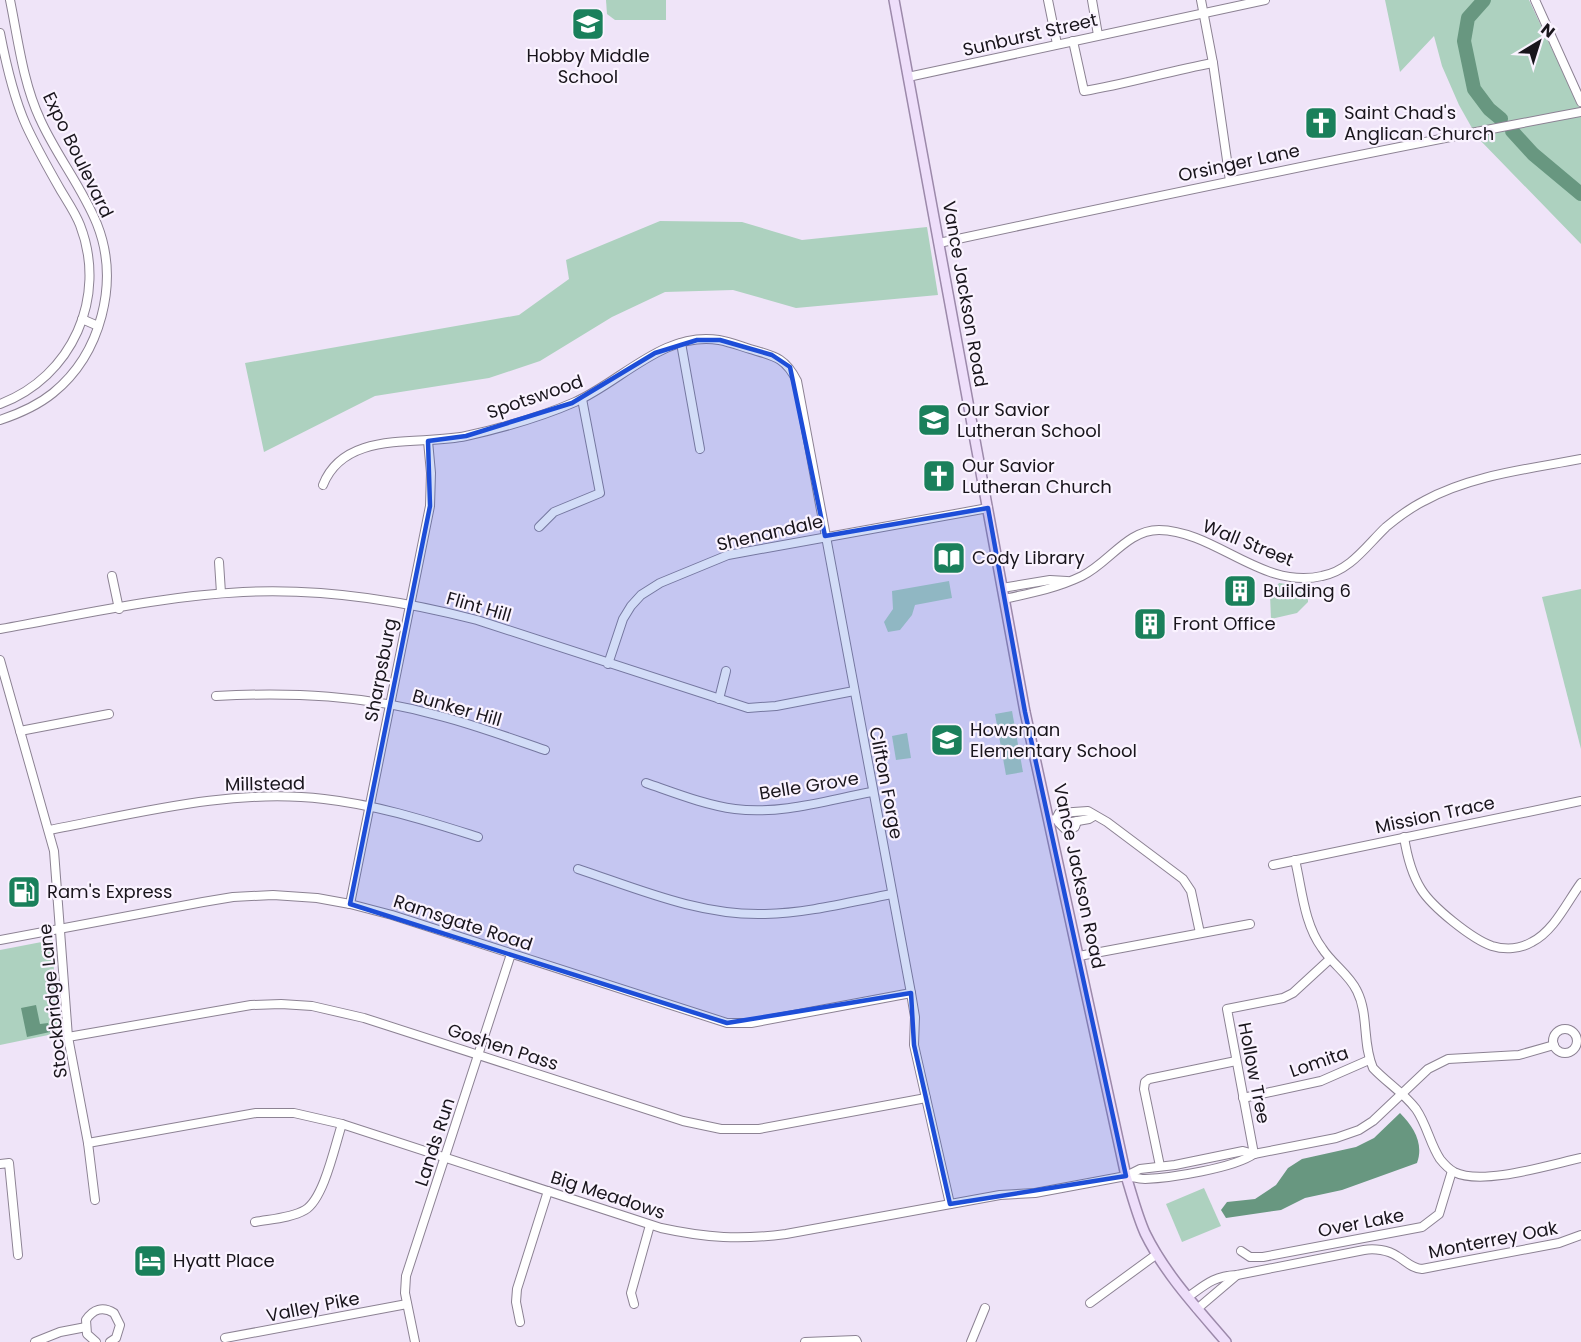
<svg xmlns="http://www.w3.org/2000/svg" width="1581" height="1342" viewBox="0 0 1581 1342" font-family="Poppins,sans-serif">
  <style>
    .green { fill: #add1bf }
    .water { fill: #689780 }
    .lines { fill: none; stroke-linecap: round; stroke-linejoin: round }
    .river { stroke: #689780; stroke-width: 14 }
    .minor-casing { stroke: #8c8293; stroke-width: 10 }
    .major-casing { stroke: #9c89aa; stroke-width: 12 }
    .minor { stroke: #fff; stroke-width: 8 }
    .major { stroke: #eedefa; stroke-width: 9 }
    .marked { fill: #1d4ed8; fill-opacity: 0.2; stroke: #1d4ed8; stroke-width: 4.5; stroke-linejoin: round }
    .labels { text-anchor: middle; stroke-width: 4.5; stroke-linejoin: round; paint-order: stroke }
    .street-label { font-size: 18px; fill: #19151c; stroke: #faf3ff }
    .poi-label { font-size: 18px; fill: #19151c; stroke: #faf3ff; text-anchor: start }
  </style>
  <rect width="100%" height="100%" fill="#efe4f8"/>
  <g class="green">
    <path d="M606,0H666V20H615L607,14Z"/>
    <path d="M1385,0H1529L1581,111V244L1477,137L1459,105L1442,66L1434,36L1400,72Z"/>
    <path d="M660,221L742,222L802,240L927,227L938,295L796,308L733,290L665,292L612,317L540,361L489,378L375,396L264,452L245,363L519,315L569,279L566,260Z"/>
    <path d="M949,581L952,598L915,605L912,615L900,630L888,632L884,622L893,609L892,591Z"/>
    <path d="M1279,583L1293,585L1308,598V602L1297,613L1271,619L1270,595Z"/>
    <path d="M1581,589V749L1542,597Z"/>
    <path d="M1012,711L1023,772L1006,775L995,714Z"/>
    <path d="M907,733L911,758L896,760L892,736Z"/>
    <path d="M52,940L58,1033L0,1045V950Z"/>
    <path d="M1204,1188L1221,1226L1182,1242L1166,1204Z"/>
  </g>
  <g class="water">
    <path d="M36,1005L40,1024L48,1023L50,1032L27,1037L21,1008Z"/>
    <path d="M1400,1113C1414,1127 1424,1144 1417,1163L1342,1190L1305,1198L1281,1210L1226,1218L1221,1210L1227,1202L1255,1199L1276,1185L1288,1168L1302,1159L1356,1147L1374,1138Z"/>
  </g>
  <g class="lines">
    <g class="river">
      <path d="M1484,0L1468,18L1464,41L1474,89L1489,109L1501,119"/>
      <path d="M1512,131L1533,154L1581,194"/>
    </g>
    <g class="minor-casing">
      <g id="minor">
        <path d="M1048,0L1057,44"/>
        <path d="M1092,0L1098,35"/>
        <path d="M1201,0L1213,63L1230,181"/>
        <path d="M1535,0L1581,102"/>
        <path d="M0,33C6,64 13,96 26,125C36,147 48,168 60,189C67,201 75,212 80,225C108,297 72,377 0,404"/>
        <path d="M1073,41L1084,91C1127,84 1169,71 1213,63"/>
        <path d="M908,77L1265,0"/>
        <path d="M939,243C1153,197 1366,152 1581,112"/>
        <path d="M82,319L98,326"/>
        <path d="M681,343L700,449"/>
        <path d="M0,420C18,414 37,406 53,393C101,354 120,282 97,224C82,187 56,155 40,119C23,83 18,39 10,0"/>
        <path d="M323,485C345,429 420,446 466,436C502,428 541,417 575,402C622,381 664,331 719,340C730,342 740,346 750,349C774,356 785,357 797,381L911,993L915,1017L914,1045L950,1204"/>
        <path d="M539,527L554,512L600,493L582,399"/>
        <path d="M219,562L221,593"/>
        <path d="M112,576L119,609"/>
        <path d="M1002,588L1050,580L1067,581"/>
        <path d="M1004,599C1032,593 1057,588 1082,576C1109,563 1127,530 1159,530C1216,531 1262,590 1322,576C1351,570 1366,546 1386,527C1398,517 1410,508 1424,501C1471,475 1529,469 1581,459"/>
        <path d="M0,629C80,615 161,596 243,592C322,588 400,600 477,620L748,708L776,706L854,691"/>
        <path d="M0,660L54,851L68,1037L88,1143L95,1200"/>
        <path d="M608,664L623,619L631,606L641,595L660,583L728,555L988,508"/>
        <path d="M216,696C291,692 366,695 440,716C475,725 510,738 545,750"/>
        <path d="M719,699L726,671"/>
        <path d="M20,731L109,714"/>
        <path d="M646,783C675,793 705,805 735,809C781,815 828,800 872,792"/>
        <path d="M1050,820L1056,819L1059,813L1088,811L1107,822L1183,879L1191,891L1200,933"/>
        <path d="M1059,823L1065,829L1075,827L1077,821"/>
        <path d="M1061,824L1089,819L1094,816"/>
        <path d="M49,830C139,813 232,788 324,799C378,805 427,821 478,837"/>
        <path d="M1404,837C1407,856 1411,873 1421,889C1432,907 1472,939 1492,946C1505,950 1520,949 1532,942C1554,931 1567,902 1581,883"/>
        <path d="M1295,860C1302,889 1304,924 1322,948C1332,964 1349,974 1357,991C1369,1015 1362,1043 1373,1068C1386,1082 1404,1093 1416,1109C1427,1125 1430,1144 1440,1159C1444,1164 1449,1169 1454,1172C1482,1186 1549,1165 1581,1158"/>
        <path d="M1273,865L1581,801"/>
        <path d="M578,869C638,889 700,916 765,914C808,913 850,902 892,894"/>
        <path d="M350,904L430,506L431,473L428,441"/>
        <path d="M0,940L203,902L233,897L273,895L317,898L350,904L392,915L727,1023H751L911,993"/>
        <path d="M1079,956L1250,924"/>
        <circle cx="1565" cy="1041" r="12"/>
        <path d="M68,1037L251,1005L281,1004L312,1006L364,1018L683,1121L721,1129H759L926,1098"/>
        <path d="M1243,1098L1321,1081L1369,1060"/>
        <path d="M88,1143L256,1113H294L342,1124L661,1228C707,1238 740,1240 786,1234L1000,1195L1035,1193L1126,1176L1140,1169L1175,1165L1243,1151L1254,1154"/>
        <path d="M1254,1154L1227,1009L1283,998L1293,993L1330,959"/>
        <path d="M0,1164L9,1163L18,1255"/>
        <path d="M1160,1166L1144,1089L1145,1082L1149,1079L1236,1061"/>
        <path d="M1126,1176C1132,1177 1139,1179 1145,1179C1171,1178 1234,1168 1254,1154L1336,1138L1359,1130L1373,1121L1428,1069L1448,1059L1519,1055L1554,1045"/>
        <path d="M255,1222C271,1219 291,1218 305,1210C324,1199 335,1145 342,1124"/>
        <path d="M1241,1251L1250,1257H1263L1422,1227L1439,1214L1452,1171"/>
        <path d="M1188,1297C1206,1284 1214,1276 1237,1275L1364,1250C1374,1248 1388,1250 1397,1256C1406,1261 1411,1268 1422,1269L1559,1243L1581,1235"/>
        <path d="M1090,1303L1157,1254"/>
        <path d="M634,1304L631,1293L650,1225"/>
        <path d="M1197,1309L1237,1275"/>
        <path d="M520,1322L516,1302L517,1289L548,1191"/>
        <path d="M225,1338L407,1304"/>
        <path d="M35,1342L60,1332L86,1327"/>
        <path d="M96,1342L87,1334L86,1320C93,1309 103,1306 114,1313L120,1325L116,1338L110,1342"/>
        <path d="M415,1342L405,1293L406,1276L511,954"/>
        <path d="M805,1342L856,1340L857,1342"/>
        <path d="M971,1342L985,1308"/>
      </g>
    </g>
    <g class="major-casing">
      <path id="major" d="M894,0L1025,712L1126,1176C1132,1195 1137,1215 1145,1233C1165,1274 1197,1308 1226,1342"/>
    </g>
    <use href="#minor" class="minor"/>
    <use href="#major" class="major"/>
  </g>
  <path class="marked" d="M697,340H720L772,355L790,367L825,536L988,508L1025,712L1126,1176L950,1204L914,1045L911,993L727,1023L350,904L430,506L428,441L466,436L572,403L655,353Z"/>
  <defs>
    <g id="school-square" transform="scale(1.725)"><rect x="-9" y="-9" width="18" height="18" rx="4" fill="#1a805b" stroke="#faf3ff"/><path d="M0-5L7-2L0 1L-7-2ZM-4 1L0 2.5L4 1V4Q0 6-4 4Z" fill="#fff"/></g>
    <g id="church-square" transform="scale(1.725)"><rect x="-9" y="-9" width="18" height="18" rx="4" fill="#1a805b" stroke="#faf3ff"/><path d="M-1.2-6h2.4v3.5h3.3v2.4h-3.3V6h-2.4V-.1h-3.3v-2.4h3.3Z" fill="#fff"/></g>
    <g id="library-square" transform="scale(1.725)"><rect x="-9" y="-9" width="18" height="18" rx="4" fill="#1a805b" stroke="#faf3ff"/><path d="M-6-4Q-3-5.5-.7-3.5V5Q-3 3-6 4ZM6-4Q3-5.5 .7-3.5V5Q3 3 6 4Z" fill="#fff"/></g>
    <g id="building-square" transform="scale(1.725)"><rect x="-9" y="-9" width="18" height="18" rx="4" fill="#1a805b" stroke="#faf3ff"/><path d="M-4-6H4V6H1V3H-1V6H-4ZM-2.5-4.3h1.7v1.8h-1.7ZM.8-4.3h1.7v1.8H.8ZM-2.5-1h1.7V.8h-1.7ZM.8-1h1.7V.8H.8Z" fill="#fff"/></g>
    <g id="fuel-square" transform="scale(1.725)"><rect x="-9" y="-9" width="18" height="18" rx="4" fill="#1a805b" stroke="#faf3ff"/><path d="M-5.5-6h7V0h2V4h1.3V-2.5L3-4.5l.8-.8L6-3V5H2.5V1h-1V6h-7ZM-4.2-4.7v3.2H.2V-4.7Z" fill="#fff"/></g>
    <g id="hotel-square" transform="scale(1.725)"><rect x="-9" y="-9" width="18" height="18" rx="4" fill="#1a805b" stroke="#faf3ff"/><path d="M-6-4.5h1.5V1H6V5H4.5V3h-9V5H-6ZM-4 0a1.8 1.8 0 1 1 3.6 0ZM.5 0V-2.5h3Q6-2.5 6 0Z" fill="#fff"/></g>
  </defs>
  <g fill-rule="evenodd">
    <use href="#school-square" x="588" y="24"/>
    <use href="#church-square" x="1321" y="123"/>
    <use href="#school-square" x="934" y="420"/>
    <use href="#church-square" x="939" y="476"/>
    <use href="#library-square" x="949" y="558"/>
    <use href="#building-square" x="1240" y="591"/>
    <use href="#building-square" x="1150" y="624"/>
    <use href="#school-square" x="947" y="740"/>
    <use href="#fuel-square" x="24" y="892"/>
    <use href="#hotel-square" x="150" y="1261"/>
  </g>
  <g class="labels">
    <g class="street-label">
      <text transform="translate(1030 35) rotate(-13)" y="6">Sunburst Street</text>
      <text transform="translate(78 155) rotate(64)" y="6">Expo Boulevard</text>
      <text transform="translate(1239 163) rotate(-12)" y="6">Orsinger Lane</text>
      <text transform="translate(965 294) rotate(80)" y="6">Vance Jackson Road</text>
      <text transform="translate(535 397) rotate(-19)" y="6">Spotswood</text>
      <text transform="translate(770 533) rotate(-13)" y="6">Shenandale</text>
      <text transform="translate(1248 543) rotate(22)" y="6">Wall Street</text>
      <text transform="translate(479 607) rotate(16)" y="6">Flint Hill</text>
      <text transform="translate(381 670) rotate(-79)" y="6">Sharpsburg</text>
      <text transform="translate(457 708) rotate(16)" y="6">Bunker Hill</text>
      <text transform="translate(886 783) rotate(79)" y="6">Clifton Forge</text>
      <text transform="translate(265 784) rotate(-1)" y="6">Millstead</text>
      <text transform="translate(809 786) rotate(-9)" y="6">Belle Grove</text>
      <text transform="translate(1435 815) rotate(-12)" y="6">Mission Trace</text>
      <text transform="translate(1079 876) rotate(78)" y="6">Vance Jackson Road</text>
      <text transform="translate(463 923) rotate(18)" y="6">Ramsgate Road</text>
      <text transform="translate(53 1001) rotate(-96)" y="6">Stockbridge Lane</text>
      <text transform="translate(503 1047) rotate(18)" y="6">Goshen Pass</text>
      <text transform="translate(1319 1062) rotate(-19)" y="6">Lomita</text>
      <text transform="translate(1254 1073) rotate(79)" y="6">Hollow Tree</text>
      <text transform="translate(435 1142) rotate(-72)" y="6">Lands Run</text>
      <text transform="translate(608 1195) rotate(18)" y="6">Big Meadows</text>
      <text transform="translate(1361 1223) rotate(-11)" y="6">Over Lake</text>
      <text transform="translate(1493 1240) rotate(-11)" y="6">Monterrey Oak</text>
      <text transform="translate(313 1307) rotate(-11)" y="6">Valley Pike</text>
    </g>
    <g class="poi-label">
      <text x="588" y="62" text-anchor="middle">Hobby Middle<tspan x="588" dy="21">School</tspan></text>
      <text x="1344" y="119">Saint Chad's<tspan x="1344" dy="21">Anglican Church</tspan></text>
      <text x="957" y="416">Our Savior<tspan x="957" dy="21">Lutheran School</tspan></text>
      <text x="962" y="472">Our Savior<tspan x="962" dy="21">Lutheran Church</tspan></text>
      <text x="972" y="564">Cody Library</text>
      <text x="1263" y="597">Building 6</text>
      <text x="1173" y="630">Front Office</text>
      <text x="970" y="736">Howsman<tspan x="970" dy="21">Elementary School</tspan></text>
      <text x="47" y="898">Ram's Express</text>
      <text x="173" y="1267">Hyatt Place</text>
    </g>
  </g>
  <g transform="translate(1539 42) rotate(38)" stroke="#faf3ff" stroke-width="4.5" paint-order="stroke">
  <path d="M0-4.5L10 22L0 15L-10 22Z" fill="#19151c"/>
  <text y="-9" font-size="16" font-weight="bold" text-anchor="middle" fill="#19151c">N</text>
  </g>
</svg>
